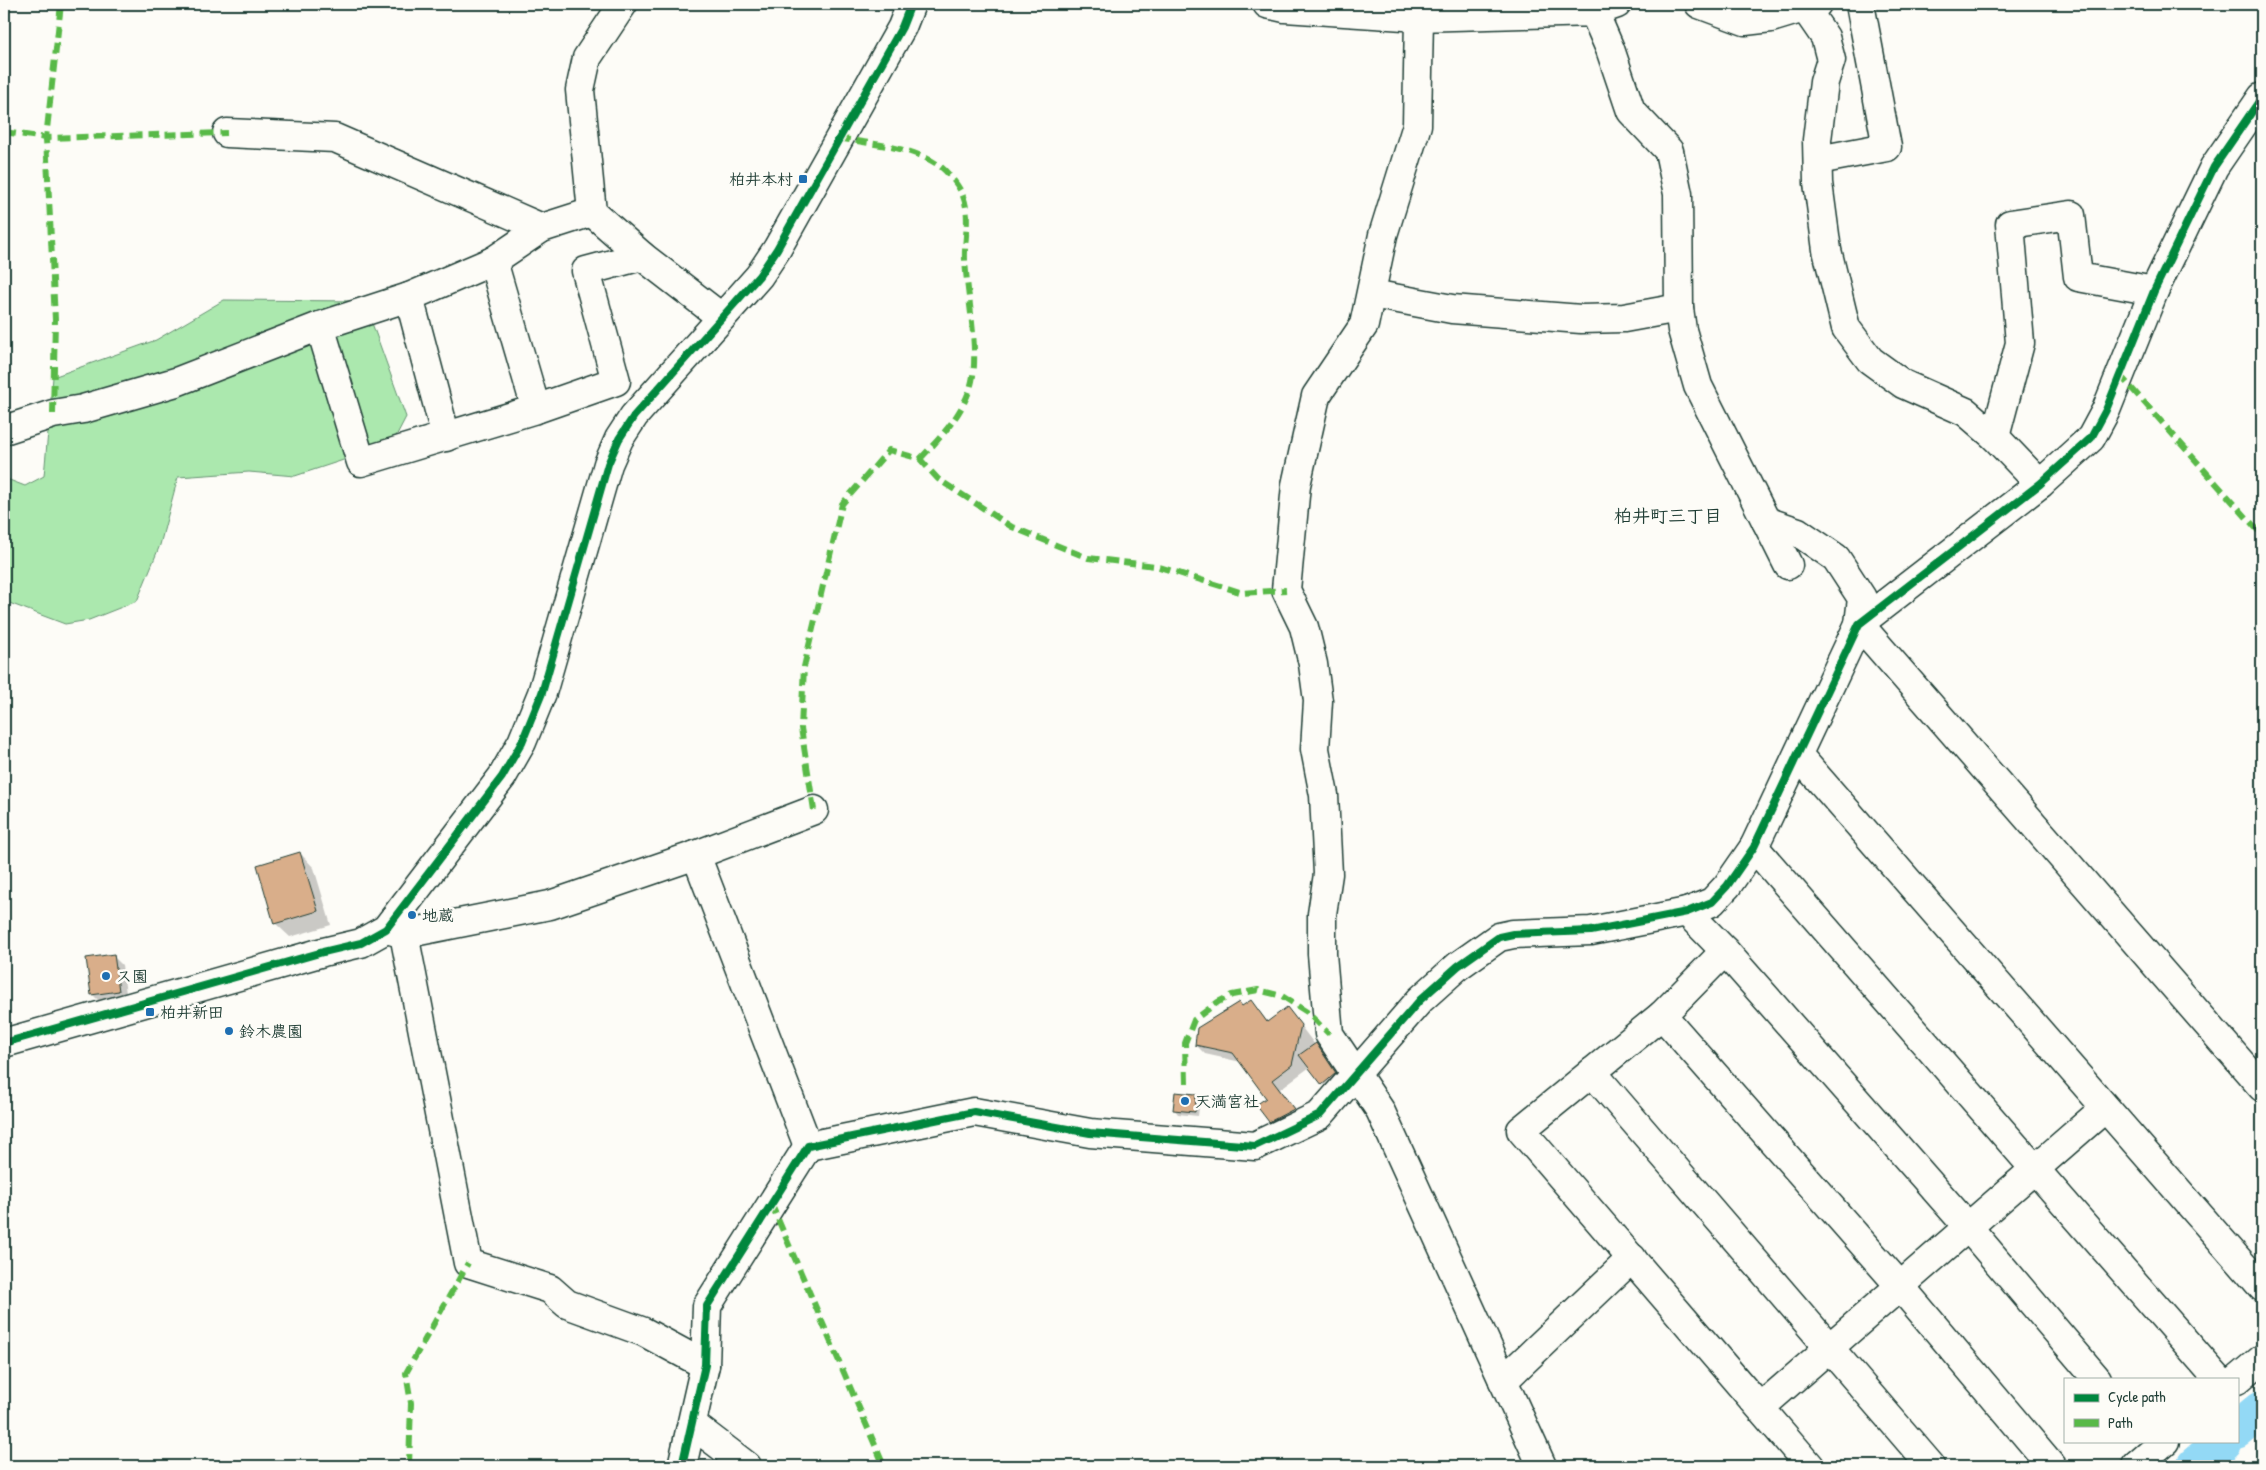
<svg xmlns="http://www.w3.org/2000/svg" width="2266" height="1470" viewBox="0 0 2266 1470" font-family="'Patrick Hand','Klee One',sans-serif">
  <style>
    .green { fill: #abe8ae; stroke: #659271 }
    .shadow { fill: #0003 }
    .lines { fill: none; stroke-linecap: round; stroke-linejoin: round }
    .river { stroke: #93d9f5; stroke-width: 38 }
    .building { fill: #d9ae8a; stroke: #1f3d34 }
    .minor-casing { stroke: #1f3d34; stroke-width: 31 }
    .minor { stroke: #fdfcf7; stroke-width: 28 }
    .quiet { stroke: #58b947; stroke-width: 6; stroke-dasharray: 12 6; stroke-linecap: butt }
    .cycleway-casing { stroke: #fdfcf7; stroke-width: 11 }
    .cycleway { stroke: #00873e; stroke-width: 8 }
    .poi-dot { fill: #1f6fb2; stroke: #fdfcf7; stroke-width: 2 }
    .labels { text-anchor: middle; stroke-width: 5; stroke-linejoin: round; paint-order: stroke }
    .poi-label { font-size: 16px; font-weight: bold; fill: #1f3d34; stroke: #fdfcf7; text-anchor: start }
    .neighbourhood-label { font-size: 18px; font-weight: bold; fill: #1f3d34; stroke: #fdfcf7 }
  </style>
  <rect width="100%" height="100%" fill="#fdfcf7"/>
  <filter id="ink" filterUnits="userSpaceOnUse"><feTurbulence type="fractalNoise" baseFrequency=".02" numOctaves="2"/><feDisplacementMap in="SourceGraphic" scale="10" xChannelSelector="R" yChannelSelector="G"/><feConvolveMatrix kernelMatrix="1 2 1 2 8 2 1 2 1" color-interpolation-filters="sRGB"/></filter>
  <g filter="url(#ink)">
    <path class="green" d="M224,300L364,301L406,417L392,444L295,476L249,472L178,477L160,545L137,601L89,620L65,624L4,601V478L25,486L44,476L53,377L156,340Z"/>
    <g class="shadow">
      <path d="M300,853L314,868L331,925L290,937L275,923Z"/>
      <path d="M113,956L122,965L127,1000L101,1003L92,994Z"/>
      <path d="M1251,1001L1268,1022L1287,1008L1344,1083L1332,1094L1310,1067L1280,1089L1302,1119L1279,1131L1270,1121L1268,1098L1241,1062L1205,1054L1196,1045Z"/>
      <path d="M1196,1095L1200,1099L1198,1116L1178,1114L1174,1109Z"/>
    </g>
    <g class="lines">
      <g class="river">
        <path d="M2237,1430L2262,1409"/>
        <path d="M2195,1466L2224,1441"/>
      </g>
    </g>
    <g class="building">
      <path d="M300,852L318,911L274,924L257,865Z"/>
      <path d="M114,954L119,991L91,995L86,958Z"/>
      <path d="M1251,1000L1267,1022L1287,1007L1301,1025L1292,1065L1272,1080L1294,1109L1269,1122L1256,1105L1266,1098L1233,1053L1195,1045L1197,1028L1239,1002L1242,1006Z"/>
      <path d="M1316,1043L1336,1073L1322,1085L1299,1055Z"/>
      <path d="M1175,1092L1196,1094L1195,1112L1173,1110Z"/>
    </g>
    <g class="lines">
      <g class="minor-casing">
        <g id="minor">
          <path d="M623,4L587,58L580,90L592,212L642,256L721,317"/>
          <path d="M1267,4L1285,8L1419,17L1594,12L1610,49L1631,111L1669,151L1678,194L1679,308L1682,330L1698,386L1766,521L1798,532L1836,558L1862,598L1859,624L2262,1087"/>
          <path d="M1699,4L1745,21L1771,18L1817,4"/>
          <path d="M1805,8L1825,37L1831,60L1824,82L1817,140L1818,183L1827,250L1846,328L1870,360L1903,384L1966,412L1995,437L2040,484"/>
          <path d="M1594,12L1617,4"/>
          <path d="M1419,17L1417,125L1383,235L1364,325L1316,396L1296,485L1286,590L1304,627L1313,664L1318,701L1315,749L1324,795L1328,874L1322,914V954L1329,1034L1380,1110L1542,1466"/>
          <path d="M227,133L335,138L542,228"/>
          <path d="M1818,160L1887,147L1860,4"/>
          <path d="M493,261L536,409"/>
          <path d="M1372,294L1452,309L1581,319L1624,318L1679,308"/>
          <path d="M409,297L446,437"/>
          <path d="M320,326L361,462L536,409L616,381L586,271L642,256"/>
          <path d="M4,430L53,414L83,409L176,382L320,326L409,297L493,261L542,228L592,212"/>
          <path d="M1995,437L2020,343L2010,224L2071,215L2078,277L2154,291"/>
          <path d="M1766,521L1788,565"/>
          <path d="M1798,755L2262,1287"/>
          <path d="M1754,847L2218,1379"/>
          <path d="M696,855L808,1146"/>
          <path d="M1687,912L1725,951L1968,1227L2097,1379"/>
          <path d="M387,929L404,934L550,905L696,855L814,810"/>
          <path d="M404,934L468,1263L550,1289L567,1304L644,1332L705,1365"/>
          <path d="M1725,951L1662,1015L1521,1130L1810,1466"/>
          <path d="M1662,1015L1900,1286L2052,1466"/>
          <path d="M4,1043L323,952L361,943L386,929L502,777L522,742L542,693L608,464L619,439L634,416L759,276L777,249L902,27L911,4"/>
          <path d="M1592,1072L1931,1466"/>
          <path d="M2237,1380L2262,1359"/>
          <path d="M1503,1381L1632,1258"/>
          <path d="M1761,1407L2105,1108"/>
          <path d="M692,1424L747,1466"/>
          <path d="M682,1466L705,1365L707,1306L808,1146L974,1112L1090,1133L1255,1146L1320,1115L1420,1000L1458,966L1499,937L1513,934L1591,931L1687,912L1712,902L1727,886L1754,847L1859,624L2040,484L2091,438L2106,410L2154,291L2214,167L2262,97"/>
          <path d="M2136,1466L2165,1441"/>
        </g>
      </g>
      <use href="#minor" class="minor"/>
      <g class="quiet">
        <path d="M4,132L46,138L227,133"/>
        <path d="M838,138C871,144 908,146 937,164C946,169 960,187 963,196C971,217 964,238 965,260C967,293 979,351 972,381C965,412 941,437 920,459"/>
        <path d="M2119,374L2262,535"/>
        <path d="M53,414L55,320L46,138L61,4"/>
        <path d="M814,810L801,728L804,667L842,504L889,450L920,459L938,479L1012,527L1088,558L1156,566L1243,593L1286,590"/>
        <path d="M1186,1083L1185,1043L1194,1020L1218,1002L1232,995L1258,990L1282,996L1307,1012L1329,1034"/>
        <path d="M771,1203L884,1466"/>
        <path d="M409,1466L411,1403L406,1373L468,1263"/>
      </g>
      <g class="cycleway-casing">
        <g id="cycleway">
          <path d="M4,1043L323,952L361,943L386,929L502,777L522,742L542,693L608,464L619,439L634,416L759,276L777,249L902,27L911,4"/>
          <path d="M682,1466L705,1365L707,1306L808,1146L974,1112L1090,1133L1255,1146L1320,1115L1420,1000L1458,966L1499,937L1513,934L1591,931L1687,912L1712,902L1727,886L1754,847L1859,624L2040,484L2091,438L2106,410L2154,291L2214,167L2262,97"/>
        </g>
      </g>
      <use href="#cycleway" class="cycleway"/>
    </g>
  </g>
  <g class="poi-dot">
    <rect x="798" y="174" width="10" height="10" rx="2.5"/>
    <circle cx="412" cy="915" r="5"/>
    <circle cx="106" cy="976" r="5"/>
    <rect x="145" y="1007" width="10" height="10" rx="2.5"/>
    <circle cx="229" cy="1031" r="5"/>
    <circle cx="1185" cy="1101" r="5"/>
  </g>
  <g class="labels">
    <g class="poi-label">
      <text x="793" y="185" text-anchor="end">柏井本村</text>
      <text x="422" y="921">地蔵</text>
      <text x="116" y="982">ス園</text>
      <text x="160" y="1018">柏井新田</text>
      <text x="239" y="1037">鈴木農園</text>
      <text x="1195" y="1107">天満宮社</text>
    </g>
    <g class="neighbourhood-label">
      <text x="1668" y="522">柏井町三丁目</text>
    </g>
  </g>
  <rect width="2266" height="1470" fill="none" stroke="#fdfcf7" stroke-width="20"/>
  <rect x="10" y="10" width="2246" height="1450" fill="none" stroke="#1f3d34" stroke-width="2" filter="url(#ink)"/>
  <rect x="2064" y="1378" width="175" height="65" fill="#fdfcf7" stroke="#a4b0a9"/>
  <rect x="2074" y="1394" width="25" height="8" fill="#00873e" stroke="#a4b0a9"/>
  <text x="2108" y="1402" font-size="15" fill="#1f3d34">Cycle path</text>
  <rect x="2074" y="1419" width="25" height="8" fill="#58b947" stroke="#a4b0a9"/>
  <text x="2108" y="1428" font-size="15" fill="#1f3d34">Path</text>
</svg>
